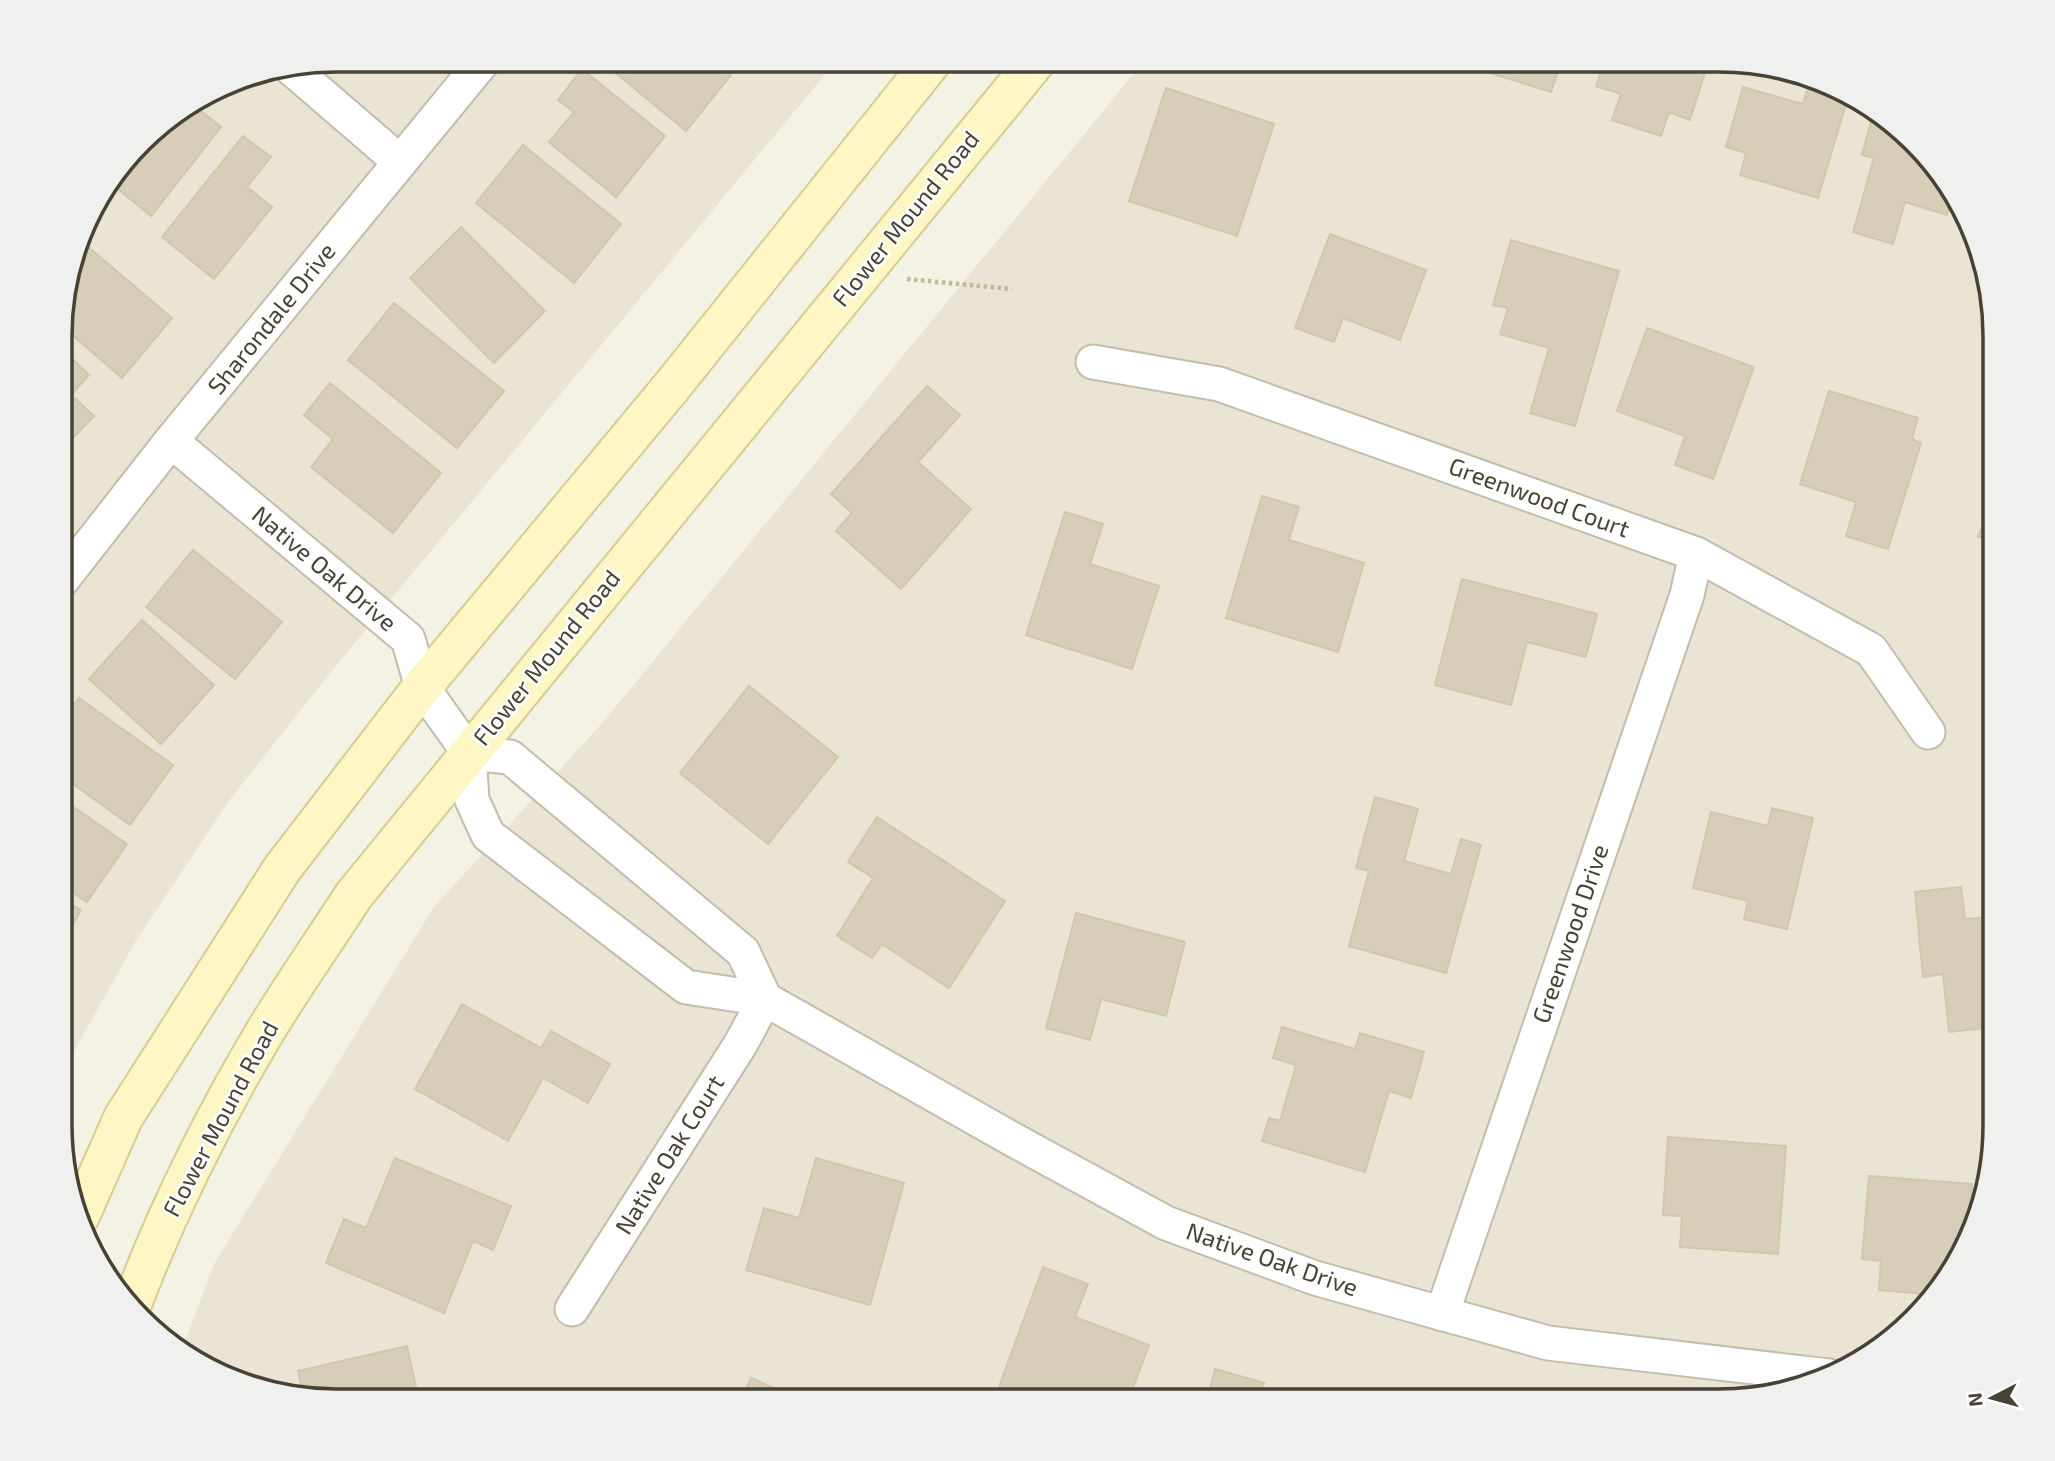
<svg xmlns="http://www.w3.org/2000/svg" width="2055" height="1461" viewBox="0 0 2055 1461" font-family="'Exo 2',sans-serif">
  <style>
    .residential { fill: #e9e4d3 }
    .building { fill: #d7ceba; stroke: #d2c7ac; stroke-width: 2 }
    .lines { fill: none; stroke-linecap: round; stroke-linejoin: round }
    .minor-casing { stroke: #c3bdaa; stroke-width: 37 }
    .secondary-casing { stroke: #d8cc91; stroke-width: 42 }
    .path { stroke: #c3b897; stroke-width: 4.5; stroke-dasharray: 3.5 3.5; stroke-linecap: butt }
    .minor { stroke: #fff; stroke-width: 33 }
    .secondary { stroke: #fff6c5; stroke-width: 38 }
    .labels { text-anchor: middle; stroke-width: 5; stroke-linejoin: round; paint-order: stroke }
    .street-label { font-size: 24px; fill: #474234; stroke: #fff }
    .rim { fill: none; stroke: #474234; stroke-width: 3.5 }
  </style>
  <rect width="100%" height="100%" fill="#f4f1e5"/>
  <g class="residential">
    <path d="M335,60H837L330,673L228,802L135,942L62,1073V300L88,213L153,128L230,80Z"/>
    <path d="M1145,60H1737L1825,80L1888,117L1967,213L1995,318V1143L1981,1215L1938,1294L1842,1373L1720,1401H318L230,1381L181,1352L214,1264L434,907L605,720Z"/>
  </g>
  <g class="building">
    <path d="M600,60H713L731,75L686,131Z"/>
    <path d="M733,60H757L748,71Z"/>
    <path d="M1449,60H1562L1551,92Z"/>
    <path d="M1605,60H1709L1690,120L1669,112L1661,136L1612,120L1621,94L1596,86Z"/>
    <path d="M582,69L665,136L616,197L549,142L574,112L558,100Z"/>
    <path d="M1811,77L1825,80L1849,94L1818,198L1740,175L1746,153L1726,147L1743,87L1803,104Z"/>
    <path d="M1166,88L1274,124L1237,236L1129,201Z"/>
    <path d="M192,104L221,127L151,216L111,183L153,128Z"/>
    <path d="M1873,114L1890,119L1953,196L1947,215L1905,202L1893,244L1853,232L1874,158L1862,155Z"/>
    <path d="M243,136L271,157L247,187L272,207L214,279L162,237Z"/>
    <path d="M523,145L621,224L574,283L476,203Z"/>
    <path d="M461,227L545,311L494,363L410,278Z"/>
    <path d="M1330,234L1426,270L1400,340L1343,318L1334,342L1295,328Z"/>
    <path d="M80,240L172,318L122,378L62,326V300Z"/>
    <path d="M1511,240L1619,271L1575,426L1530,413L1549,348L1500,334L1508,308L1493,305Z"/>
    <path d="M394,303L504,391L457,448L348,360Z"/>
    <path d="M1647,328L1754,367L1713,479L1675,465L1685,436L1617,411Z"/>
    <path d="M62,349L89,375L71,395L94,416L62,450Z"/>
    <path d="M330,383L441,473L393,533L311,467L333,439L304,415Z"/>
    <path d="M927,386L960,415L918,462L971,509L901,589L836,531L852,513L831,494Z"/>
    <path d="M1829,391L1918,418L1912,439L1921,443L1888,549L1846,536L1856,502L1800,484Z"/>
    <path d="M1262,496L1299,507L1289,540L1364,563L1338,652L1226,618Z"/>
    <path d="M1995,502V568L1985,563L1994,544L1978,536Z"/>
    <path d="M1065,512L1103,524L1090,564L1159,586L1132,669L1026,635Z"/>
    <path d="M193,550L282,622L235,679L146,607Z"/>
    <path d="M1462,579L1597,614L1586,657L1527,642L1511,705L1435,685Z"/>
    <path d="M142,620L214,685L161,744L89,679Z"/>
    <path d="M749,686L838,757L768,844L680,773Z"/>
    <path d="M79,698L173,765L130,825L62,776V722Z"/>
    <path d="M1375,797L1418,809L1404,861L1451,874L1461,839L1481,845L1446,973L1349,946L1369,871L1356,868Z"/>
    <path d="M62,799L127,844L87,902L62,885Z"/>
    <path d="M1772,808L1813,818L1787,929L1744,919L1748,901L1693,888L1711,812L1768,826Z"/>
    <path d="M877,817L1005,901L949,988L882,944L872,958L837,936L873,878L848,862Z"/>
    <path d="M1961,887L1965,919L1995,917V1027L1949,1032L1943,974L1923,977L1915,892Z"/>
    <path d="M62,899L81,910L62,944Z"/>
    <path d="M1076,913L1185,942L1166,1016L1101,999L1090,1040L1046,1028Z"/>
    <path d="M462,1004L541,1048L551,1031L610,1064L588,1103L543,1078L508,1141L415,1089Z"/>
    <path d="M1282,1027L1355,1049L1360,1033L1424,1052L1411,1098L1389,1091L1365,1172L1262,1141L1269,1118L1280,1121L1296,1065L1273,1058Z"/>
    <path d="M1668,1137L1786,1146L1778,1254L1680,1247L1682,1216L1663,1215Z"/>
    <path d="M395,1158L511,1206L493,1250L473,1241L444,1313L326,1263L344,1219L366,1228Z"/>
    <path d="M816,1158L904,1183L870,1305L746,1270L764,1208L799,1218Z"/>
    <path d="M1869,1176L1972,1184L1970,1208L1982,1209L1981,1215L1937,1295L1879,1290L1881,1261L1862,1259Z"/>
    <path d="M1043,1267L1088,1284L1075,1317L1149,1345L1128,1401H1037L999,1387Z"/>
    <path d="M407,1346L419,1401H318L304,1398L298,1371Z"/>
    <path d="M1215,1369L1264,1383L1259,1401H1207Z"/>
    <path d="M751,1378L803,1401H741Z"/>
  </g>
  <g class="lines">
    <g class="minor-casing">
      <g id="minor">
        <path d="M291,68L400,162"/>
        <path d="M1093,362L1219,384L1696,554L1871,650L1928,732"/>
        <path d="M171,441L408,639L422,687L469,753L472,800L488,835L686,987L765,999L1012,1139L1166,1223L1315,1278L1548,1343L1829,1376"/>
        <path d="M62,580L171,441L484,60"/>
        <path d="M469,753L510,757L743,952L765,999"/>
        <path d="M572,1309L740,1045L765,999"/>
        <path d="M1442,1314L1687,595L1696,554"/>
      </g>
    </g>
    <g class="secondary-casing">
      <g id="secondary">
        <path d="M80,1216L123,1118L282,869L422,687L673,385L933,60"/>
        <path d="M132,1304C168,1209 214,1117 266,1030C294,984 325,940 354,895L1037,60"/>
      </g>
    </g>
    <path class="path" d="M907,279L1012,289"/>
    <use href="#minor" class="minor"/>
    <use href="#secondary" class="secondary"/>
  </g>
  <g class="labels">
    <g class="street-label">
      <text transform="translate(906 219) rotate(-51)" y="8">Flower Mound Road</text>
      <text transform="translate(272 319) rotate(-51)" y="8">Sharondale Drive</text>
      <text transform="translate(1539 498) rotate(20)" y="8">Greenwood Court</text>
      <text transform="translate(324 569) rotate(40)" y="8">Native Oak Drive</text>
      <text transform="translate(547 658) rotate(-51)" y="8">Flower Mound Road</text>
      <text transform="translate(1571 934) rotate(-71)" y="8">Greenwood Drive</text>
      <text transform="translate(221 1119) rotate(-62)" y="8">Flower Mound Road</text>
      <text transform="translate(670 1155) rotate(-58)" y="8">Native Oak Court</text>
      <text transform="translate(1272 1260) rotate(19)" y="8">Native Oak Drive</text>
    </g>
  </g>
  <path d="M0 0H2055V1461H0ZM336 72H1719A264 264 0 0 1 1983 336V1125A264 264 0 0 1 1719 1389H336A264 264 0 0 1 72 1125V336A264 264 0 0 1 336 72Z" fill="#f0f0ef" fill-rule="evenodd"/>
  <path class="rim" d="M336 72H1719A264 264 0 0 1 1983 336V1125A264 264 0 0 1 1719 1389H336A264 264 0 0 1 72 1125V336A264 264 0 0 1 336 72Z"/>
  <g transform="translate(1992 1398) rotate(264)" stroke="#ffffff" stroke-width="5" paint-order="stroke">
  <path d="M0-5L12 26L0 18L-12 26Z" fill="#474234"/>
  <text y="-10" font-size="19" font-weight="bold" text-anchor="middle" fill="#474234">N</text>
  </g>
</svg>
